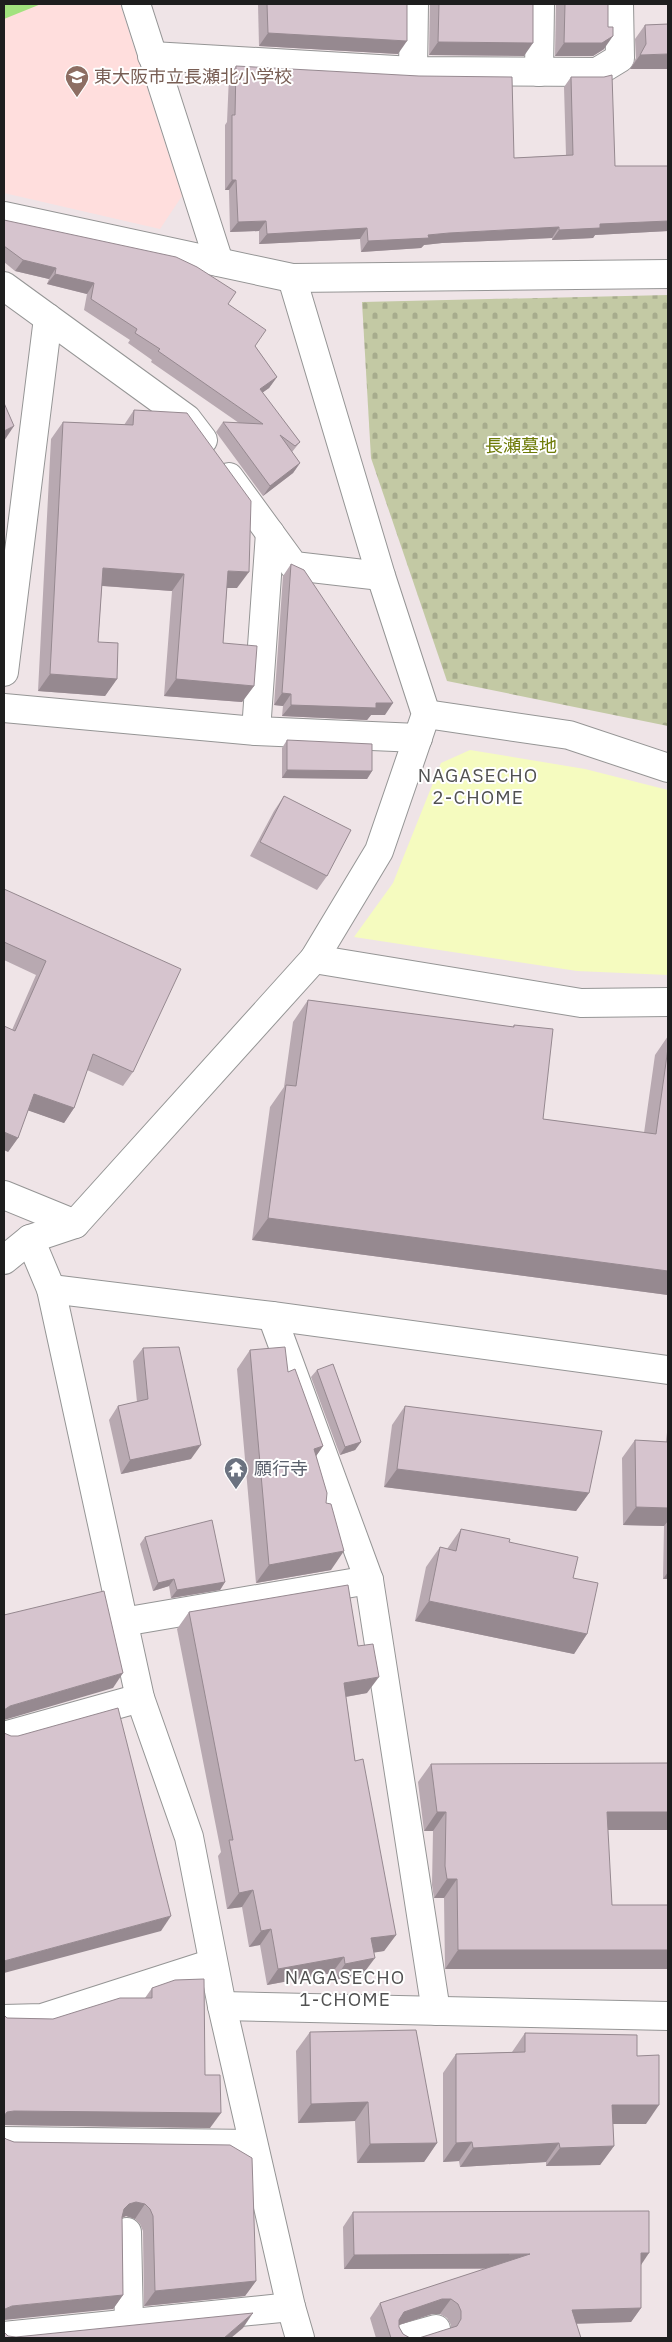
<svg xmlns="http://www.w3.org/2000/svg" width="672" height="2342" viewBox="0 0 672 2342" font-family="'IBM Plex Sans','Noto Sans JP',sans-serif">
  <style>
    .education { fill: #ffdedd }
    .cemetery { fill: url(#cemetery-stones) }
    .park { fill: #f5fbbf }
    .pitch { fill: #a2e27e }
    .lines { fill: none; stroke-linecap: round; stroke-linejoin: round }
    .minor-casing { stroke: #959595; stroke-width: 30 }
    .minor { stroke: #fff; stroke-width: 28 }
    .wall { fill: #b8a9b1 }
    .shaded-wall { fill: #968990 }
    .building { fill: #d6c4ce; stroke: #968990 }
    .labels { text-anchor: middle; stroke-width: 4; stroke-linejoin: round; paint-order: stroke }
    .education-label { font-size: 18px; fill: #785e54; stroke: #fff; text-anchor: start }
    .park-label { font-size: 18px; fill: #6e7b08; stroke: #fff }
    .worship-label { font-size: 18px; fill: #5b616d; stroke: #fff; text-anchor: start }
    .neighbourhood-label { font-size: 19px; letter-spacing: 1px; fill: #515151; stroke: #fff }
  </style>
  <defs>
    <pattern id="cemetery-stones" width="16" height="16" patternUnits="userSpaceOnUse" patternTransform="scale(1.25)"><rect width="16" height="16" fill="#c3c9a4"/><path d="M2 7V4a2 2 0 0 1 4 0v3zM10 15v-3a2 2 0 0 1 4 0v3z" fill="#a7ac8d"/></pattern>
  </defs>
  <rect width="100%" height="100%" fill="#efe4e7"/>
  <path class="education" d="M4,4H120L182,196L160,229L4,193Z"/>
  <path class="cemetery" d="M668,295V726L447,681L371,458L362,302Z"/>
  <path class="park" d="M470,750L585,769L668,790V975L577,971L354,937L393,883L441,763Z"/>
  <path class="pitch" d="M4,4H41L4,19Z"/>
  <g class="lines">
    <g class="minor-casing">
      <g id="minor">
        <path d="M136,4L219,262"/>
        <path d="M152,56L413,71L597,72L620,58L619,4"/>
        <path d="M413,71L414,4"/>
        <path d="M539,72L540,4"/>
        <path d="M4,216L292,278L668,274"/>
        <path d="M4,286L187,419L203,440"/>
        <path d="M229,477L294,566L381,576"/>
        <path d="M4,672L48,318"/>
        <path d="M4,708L256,731L418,738"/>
        <path d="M426,714L569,735L668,768"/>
        <path d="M256,731L270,533"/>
        <path d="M314,959L581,1003L668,1002"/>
        <path d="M4,1195L75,1224"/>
        <path d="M30,1239L51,1289L140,1698L189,1837L222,2006L291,2307L300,2338"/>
        <path d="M4,1260L30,1239L75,1224L314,959L379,851L426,714L381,576L292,278"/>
        <path d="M51,1289L272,1316L668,1370"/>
        <path d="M272,1316L369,1580L436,2011"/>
        <path d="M123,1622L369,1580"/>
        <path d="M4,1736L140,1698"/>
        <path d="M222,2006L668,2016"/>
        <path d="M4,2019L42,2018L213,1963"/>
        <path d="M4,2141L253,2144"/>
        <path d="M127,2232L129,2324"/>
        <path d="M4,2336L291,2307"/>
        <path d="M404,2338L436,2329"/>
      </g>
    </g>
    <use href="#minor" class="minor"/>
  </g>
  <g class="wall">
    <path d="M258,4H407L398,54L259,46Z"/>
    <path d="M430,4H533L524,56L429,55Z"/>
    <path d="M556,4H608L604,49L593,56H555Z"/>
    <path d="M668,24L630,69L636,58L635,39L645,25Z"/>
    <path d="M236,66L514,158L566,155L564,87L571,77L615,166H668V231L595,235L593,238L552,240V238L442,243L424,245L421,248L361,252L360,239L259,244V231L230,232L229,190H225V125L227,122L229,76Z"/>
    <path d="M4,220L228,304L255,346L277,377L269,388L262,393L300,442L292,452L300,463L293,473L263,496L216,432L223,422L239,423L151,362L152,360L128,343L130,340L84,310L87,294L47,284L49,279L15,271L4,262Z"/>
    <path d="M134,410L237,588H227L223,643L254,686L242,702L164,696L172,591L102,586L98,642L117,679L105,696L38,691L51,439L63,422L124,425Z"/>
    <path d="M291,564L385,715H371L367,720L282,716L283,706L274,705L283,576Z"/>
    <path d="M287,740L372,771L367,779L282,778V748Z"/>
    <path d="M284,796L327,876L317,890L250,856L274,811Z"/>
    <path d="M4,889L133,1072L123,1086L87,1070L74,1108L64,1123L28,1110L18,1138L8,1152L12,1030L36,975L4,960Z"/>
    <path d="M308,1000L513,1027L514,1025L543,1119L644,1133L655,1055L668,1036V1295L252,1240L270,1107L284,1087L293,1022Z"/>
    <path d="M143,1348L191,1459L121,1474L109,1420L118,1406L137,1402L133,1361Z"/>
    <path d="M250,1350L288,1372L323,1446L316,1456L326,1503L331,1570L256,1583L237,1369Z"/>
    <path d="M317,1370L361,1442L355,1450L340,1455L311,1377Z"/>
    <path d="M405,1406L589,1493L576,1511L384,1487L392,1425Z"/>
    <path d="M668,1423V1579H663L664,1526L623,1525L622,1458L635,1440L666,1442Z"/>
    <path d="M461,1529L509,1542L573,1578L587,1634L574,1654L415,1621L426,1567L440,1547L447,1549Z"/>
    <path d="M145,1537L225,1582L220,1590L171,1598L169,1586L153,1591L140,1544Z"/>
    <path d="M189,1612L358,1646L367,1693L346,1697L355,1761L396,1935L384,1951L374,1952L363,1974L334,1980L332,1973L267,1985L260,1945L249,1947L242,1907L227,1909L218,1856L221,1852L177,1629Z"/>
    <path d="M668,1763V1830H608L445,1969L444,1898H434L432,1885L433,1831H424L418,1782L431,1764Z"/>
    <path d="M152,1988L205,2075L210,2128L4,2125V2015L7,2018L53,2019L145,1998Z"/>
    <path d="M310,2032L437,2143L424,2162L357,2163L355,2121L298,2123L296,2051Z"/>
    <path d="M525,2033L637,2056L646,2124H613L614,2146L600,2165L546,2166V2162L460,2167L459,2161L443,2162V2073L456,2054L512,2052Z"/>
    <path d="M6,2139L14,2142L230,2145L256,2281L245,2296L144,2306L143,2231L140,2224L135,2219L126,2216L122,2218L123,2295L113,2309Z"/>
    <path d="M353,2212L641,2265V2308L631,2322L451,2328V2325L447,2318L440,2314H432L399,2325V2327L403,2334L410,2338H376L370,2318L380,2303L485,2269H344L343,2227Z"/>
  </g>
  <g class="shaded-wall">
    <path d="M268,33L407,41L398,54L259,46Z"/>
    <path d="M613,36L604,49L593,56H555L564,43Z"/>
    <path d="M438,42L533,43L524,56L429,55Z"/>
    <path d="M668,54V69H630L640,55Z"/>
    <path d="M232,180H236L229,190H225Z"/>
    <path d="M266,221L259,231L230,232L238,222Z"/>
    <path d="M668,221V231L595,235L593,238L552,240L559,230L600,224Z"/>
    <path d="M559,227L552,238L442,243L424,245L421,248L361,252L368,241L449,233Z"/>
    <path d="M367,228L360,239L259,244L267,234Z"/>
    <path d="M23,260L56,268L49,279L15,271Z"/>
    <path d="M55,274L94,283L87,294L47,284Z"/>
    <path d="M277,377L269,388L252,400L260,389Z"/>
    <path d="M14,426L4,441V431Z"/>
    <path d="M300,463L293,473L263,496L270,486Z"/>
    <path d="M103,568L184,574L172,591L91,585Z"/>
    <path d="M228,571L249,572L237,588H217Z"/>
    <path d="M50,674L117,679L105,696L38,691Z"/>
    <path d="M176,679L254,686L242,702L164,696Z"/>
    <path d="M282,693L291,694L283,706L274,705Z"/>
    <path d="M376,703H393L385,715H371L367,720L282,716L291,705Z"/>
    <path d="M287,770L372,771L367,779L282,778Z"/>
    <path d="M34,1094L74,1108L64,1123L24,1109Z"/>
    <path d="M4,1132L18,1138L8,1152L4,1150Z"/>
    <path d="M268,1218L668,1271V1295L252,1240Z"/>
    <path d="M361,1442L355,1450L340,1455L345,1447Z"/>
    <path d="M201,1445L191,1459L121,1474L130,1460Z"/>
    <path d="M323,1446L310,1465L314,1449Z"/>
    <path d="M397,1469L589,1493L576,1511L384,1487Z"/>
    <path d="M636,1507L668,1508V1521L664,1526L623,1525Z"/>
    <path d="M344,1551L331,1570L256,1583L269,1565Z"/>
    <path d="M668,1572V1579H663Z"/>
    <path d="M174,1579L169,1586L153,1591L158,1583Z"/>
    <path d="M225,1582L220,1590L171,1598L177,1590Z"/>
    <path d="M429,1601L587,1634L574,1654L415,1621Z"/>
    <path d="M123,1673L113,1688L4,1720V1710L10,1706Z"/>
    <path d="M379,1677L367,1693L333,1699L344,1683Z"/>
    <path d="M437,1812H446L433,1831H424Z"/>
    <path d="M607,1812H668V1830H594Z"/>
    <path d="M447,1879H457L444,1898H434Z"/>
    <path d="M253,1890L242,1907L227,1909L239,1893Z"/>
    <path d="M171,1916L161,1931L4,1973V1961Z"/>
    <path d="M271,1929L260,1945L249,1947L261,1931Z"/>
    <path d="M396,1935L384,1951L360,1955L371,1938Z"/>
    <path d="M458,1950H668V1969H445Z"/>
    <path d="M344,1957L332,1973L267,1985L278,1969Z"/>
    <path d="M375,1958L363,1974L334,1980L345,1964Z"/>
    <path d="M368,2102L355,2121L298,2123L311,2104Z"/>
    <path d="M612,2105H659L646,2124H598Z"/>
    <path d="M14,2111L221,2113L210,2128L4,2125V2116L7,2112Z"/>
    <path d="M472,2142L459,2161L443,2162L456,2143Z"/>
    <path d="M437,2143L424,2162L357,2163L370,2144Z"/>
    <path d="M559,2143L546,2162L460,2167L473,2148Z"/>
    <path d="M614,2146L600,2165L546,2166L560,2148Z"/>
    <path d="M136,2202L145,2204L135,2219L126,2216L119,2219L124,2209L129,2204Z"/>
    <path d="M641,2253H649L639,2268Z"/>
    <path d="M530,2254L519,2268L344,2269L354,2255Z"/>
    <path d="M256,2281L245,2296L144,2306L155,2291Z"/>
    <path d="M123,2295L113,2309L4,2320V2310L5,2309L12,2306Z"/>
    <path d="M442,2299H451L440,2314H432L393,2327L404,2312Z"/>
    <path d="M641,2308L631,2322L562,2324L572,2310Z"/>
    <path d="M253,2313L243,2328L231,2338H224Z"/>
  </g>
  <g class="building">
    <path d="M267,4H407V41L268,33Z"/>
    <path d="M439,4H533V43L438,42Z"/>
    <path d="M565,4H608V27H613V36L602,43H564Z"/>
    <path d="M668,24V54L640,55L646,44L645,25Z"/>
    <path d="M236,66L419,76L512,77L514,158L573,155L571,77H604L612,75L615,166H668V221L600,224V228L559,230V227L449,233L428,235L429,238L368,241L367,228L267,234L266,221L238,222L236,180H232V115H235Z"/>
    <path d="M4,220L176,257L197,267L236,292L228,304L266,330L255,346L277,377L260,389L300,442L295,446L280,435L300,463L270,486L223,422L263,424L158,351L160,349L135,333L137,329L91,299L94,283L55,274L56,268L23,260L4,246Z"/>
    <path d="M4,403L14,426L4,431Z"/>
    <path d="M134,410L187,413L251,501L249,572L228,571L223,643L257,646L254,686L176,679L184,574L103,568L98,642L118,643L117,679L50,674L63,422L133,425Z"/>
    <path d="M291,564L304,570L393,703H376V708L291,705V694L282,693Z"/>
    <path d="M287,740L372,744V771L287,770Z"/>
    <path d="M284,796L351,830L327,876L260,842Z"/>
    <path d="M4,889L181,969L133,1072L93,1054L74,1108L34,1094L18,1138L4,1132V1026L15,1031L46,961L4,942Z"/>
    <path d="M308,1000L514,1027V1025L553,1029L543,1119L656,1134L668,1048V1271L268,1218L286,1085L296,1086Z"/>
    <path d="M179,1347L201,1445L130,1460L118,1406L148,1399L143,1348Z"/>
    <path d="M285,1347L288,1372L295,1369L323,1446L314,1449L327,1493L326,1503L331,1504L344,1551L269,1565L250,1350Z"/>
    <path d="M333,1364L361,1442L345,1447L317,1370Z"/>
    <path d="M405,1406L602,1431L589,1493L397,1469Z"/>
    <path d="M635,1440L668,1442V1508L636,1507Z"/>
    <path d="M212,1520L225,1582L177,1590L174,1579L158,1583L145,1537Z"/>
    <path d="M461,1529L510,1539L509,1542L578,1557L573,1578L598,1583L587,1634L429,1601L440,1547L456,1551Z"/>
    <path d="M348,1585L358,1646L373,1644L379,1677L344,1683L355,1761L363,1759L396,1935L371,1938L375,1958L345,1964L344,1957L278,1969L271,1929L261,1931L253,1890L239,1893L229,1840H233L189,1612Z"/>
    <path d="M104,1591L123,1673L10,1706L4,1710V1615Z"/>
    <path d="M118,1708L171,1916L4,1961V1733L11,1736H18Z"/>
    <path d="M668,1763V1812H607L612,1905H668V1950H458L457,1879H447L445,1866L446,1812H437L431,1764Z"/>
    <path d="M204,1979L205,2075H220L221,2113L14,2111L7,2112L4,2116V2015L7,2018L53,2019L120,1998H152V1988L175,1980Z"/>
    <path d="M416,2030L437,2143L370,2144L368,2102L311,2104L310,2032Z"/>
    <path d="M525,2033L637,2035V2056L659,2055V2105H612L614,2146L560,2148L559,2143L473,2148L472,2142L456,2143V2054L525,2052Z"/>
    <path d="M4,2137L6,2139L14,2142L230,2145L252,2158L256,2281L155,2291L153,2216L150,2209L145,2204L136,2202L129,2204L124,2209L122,2217L123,2295L12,2306L5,2309L4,2310Z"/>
    <path d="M649,2211V2253H641V2308L572,2310L581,2338H419L457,2326L461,2319V2311L458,2304L451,2299H442L404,2312L399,2320V2327L403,2334L410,2338H391L380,2303L530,2254L354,2255L353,2212Z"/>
    <path d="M253,2313L224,2338H4V2332L8,2336L16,2337Z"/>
  </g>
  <defs>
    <g id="school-pin" transform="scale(1.25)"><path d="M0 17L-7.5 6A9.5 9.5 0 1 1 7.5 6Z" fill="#8d6e63" stroke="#fff"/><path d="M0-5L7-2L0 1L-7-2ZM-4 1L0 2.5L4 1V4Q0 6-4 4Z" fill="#fff"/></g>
    <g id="temple-pin" transform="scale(1.25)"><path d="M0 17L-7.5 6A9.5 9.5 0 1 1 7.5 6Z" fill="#6b7280" stroke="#fff"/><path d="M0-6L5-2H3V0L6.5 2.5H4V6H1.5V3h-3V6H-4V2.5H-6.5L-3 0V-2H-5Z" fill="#fff"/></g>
  </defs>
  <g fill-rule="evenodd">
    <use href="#school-pin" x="77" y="77"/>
    <use href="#temple-pin" x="236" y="1469"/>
  </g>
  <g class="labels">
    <g class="education-label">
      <text x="94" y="83">東大阪市立長瀬北小学校</text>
    </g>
    <g class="park-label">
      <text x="521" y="452">長瀬墓地</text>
    </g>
    <g class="worship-label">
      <text x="254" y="1475">願行寺</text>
    </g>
    <g class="neighbourhood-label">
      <text x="478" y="782">NAGASECHO<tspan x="478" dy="22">2-CHOME</tspan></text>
      <text x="345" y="1984">NAGASECHO<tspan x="345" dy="22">1-CHOME</tspan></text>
    </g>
  </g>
  <rect width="672" height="2342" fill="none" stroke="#1e1e1e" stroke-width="10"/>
</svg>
